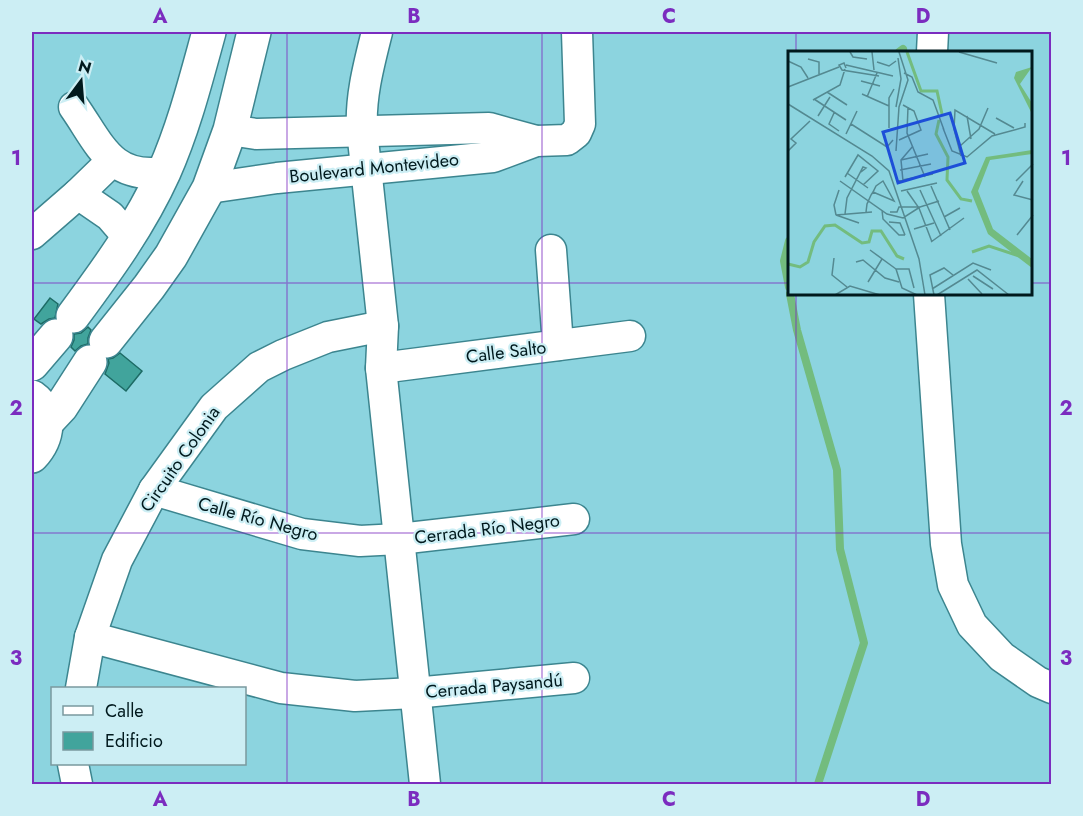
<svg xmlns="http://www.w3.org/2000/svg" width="1083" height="816" viewBox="0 0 1083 816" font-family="Jost,sans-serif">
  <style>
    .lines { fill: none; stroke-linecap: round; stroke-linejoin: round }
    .stream { stroke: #73bc7e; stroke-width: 8 }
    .building { fill: #41a49c; stroke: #1d6b65; stroke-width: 1.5 }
    .street-casing { stroke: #3c858f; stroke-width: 33 }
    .secondary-casing { stroke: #3c858f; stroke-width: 36 }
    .street { stroke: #fff; stroke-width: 30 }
    .secondary { stroke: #fff; stroke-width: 33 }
    .grid { fill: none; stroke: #7b2cbf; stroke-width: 1.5; stroke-opacity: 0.55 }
    .labels { text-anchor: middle; stroke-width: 4.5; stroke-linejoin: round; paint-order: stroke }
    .street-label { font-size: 18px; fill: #00191d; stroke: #cceef4 }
    .inset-river { fill: none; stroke: #73bc7e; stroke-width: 3 }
    .inset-road { fill: none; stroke: #548991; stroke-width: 1.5 }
    .view { fill: #1d4ed8; fill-opacity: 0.15; stroke: #1d4ed8; stroke-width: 3 }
    .inset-edge { fill: none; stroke: #00191d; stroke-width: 3 }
    .neatline { fill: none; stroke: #7b2cbf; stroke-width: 2 }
    .grid-label { font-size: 20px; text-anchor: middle; font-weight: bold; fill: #7b2cbf }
  </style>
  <rect width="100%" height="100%" fill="#8cd4df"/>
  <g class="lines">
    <g class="stream">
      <path d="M899,52L903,49"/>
      <path d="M789,241L784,261L789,287"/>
      <path d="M790,294L797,330L837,470L840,549L864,643L818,784"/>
    </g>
  </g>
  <g class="building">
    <path d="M50,298L58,304L55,318L49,319L41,324L34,319Z"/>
    <path d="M88,327L91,330L88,338V344L81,346L75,351L71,347L74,340V334L81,333Z"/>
    <path d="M120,353L142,371L126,391L105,374L109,363L108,359L113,358Z"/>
  </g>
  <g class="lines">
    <g class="street-casing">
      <g id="street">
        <path d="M377,32C369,64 360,97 362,130L383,326L381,368L425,784"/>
        <path d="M932,52L933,32"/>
        <path d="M74,107C100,144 111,180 164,172"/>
        <path d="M230,130L256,134L489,128L536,141"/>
        <path d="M209,188L277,178L493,157L536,141L567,140L576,133L580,124L577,32"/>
        <path d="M78,194L110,216L129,238"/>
        <path d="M32,234L78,194L112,161"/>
        <path d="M551,250L558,345"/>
        <path d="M929,294L946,544L953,585L972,625L1002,657L1038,682L1052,688"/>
        <path d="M381,368L630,336"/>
        <path d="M154,490L302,534L360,541L399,539L574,519"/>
        <path d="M90,637L281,688L355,696L414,693L574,678"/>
        <path d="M81,688L90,637L117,560L154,490L214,407L259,367L283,355L328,337L383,326"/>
        <path d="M73,764L77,784"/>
      </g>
    </g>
    <g class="secondary-casing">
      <g id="secondary">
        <path d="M73,316C107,270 140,225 164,172C184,127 196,79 209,32"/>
        <path d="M106,341L149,287L171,256L209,188L230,130L254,32"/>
        <path d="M32,364L56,336"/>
        <path d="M32,397C53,412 48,439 32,456"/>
        <path d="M46,423L61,407L90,362"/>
      </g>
    </g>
    <use href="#street" class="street"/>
    <use href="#secondary" class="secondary"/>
  </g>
  <path class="grid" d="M287,32V784M542,32V784M796,32V52M32,283H789M1030,283H1052M796,294V784M32,533H1052"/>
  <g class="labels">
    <g class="street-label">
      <text transform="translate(374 168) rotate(-6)" y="6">Boulevard Montevideo</text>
      <text transform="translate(506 352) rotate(-7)" y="6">Calle Salto</text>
      <text transform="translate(180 459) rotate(-55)" y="6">Circuito Colonia</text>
      <text transform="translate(258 519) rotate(15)" y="6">Calle Río Negro</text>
      <text transform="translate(487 529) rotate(-7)" y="6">Cerrada Río Negro</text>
      <text transform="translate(494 686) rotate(-5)" y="6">Cerrada Paysandú</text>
    </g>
  </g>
  <g transform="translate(788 51)">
    <rect width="244" height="244" fill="#8cd4df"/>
    <path d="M244,16L232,33L244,52V63L226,27L228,21ZM244,99V103L202,109L190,140L205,178L244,208V217L200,183L183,141L198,106Z" fill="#73bc7e"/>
    <path class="inset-river" d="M119,1L133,40H149L154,63M151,69L148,83L160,106L159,129L173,148L184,150M184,201L201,195L231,205M0,213L12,216L20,211L26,191L37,175L47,174L74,192L81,191L84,180H93L109,205L116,208"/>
    <path class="inset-road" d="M62,1L65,6L79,8M84,1L86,19M171,1L209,12M20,8L31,11V23M0,10L13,16L20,27M89,11L101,15L108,10M58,14L105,25M58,17L56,12L51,14L54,19L91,25M116,22L124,26L130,41L145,49L156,79M73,30L92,35M0,36L51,16M39,41L59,54M74,43L101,55M79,46L89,22M26,48L58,69M25,49L52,34L57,18M0,53L84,105L101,120L131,208L137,244M108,56L113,28L110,7M120,56L119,82L137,126M46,62L41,73L51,80M30,65L42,46M179,65L183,88M208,67L226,77M63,73L99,96L105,89M101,77V47L106,38M155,77L164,100L179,106L204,85L237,76V72M58,83L69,60M111,89L133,79L126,60L115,54M172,95L191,78L200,57M0,100L8,92L3,88L22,70M108,100L111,56L120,29L111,1M173,105L166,78L167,59L207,83M113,109L140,103M112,119L143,113M59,122L80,137M57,126L70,104L90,120L75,134M52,130L99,163L115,167L132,156M109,130L145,123M115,130L113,109L125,95M228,130L245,113M235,130L226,144L245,149M143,135L162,179M132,139L153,185M113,140L149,132M119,140L131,157L144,191M94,159L95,168L111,184H117M78,161L79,153L83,144L85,141L88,135L95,130L106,150L85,141M102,161H109L111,156H132L151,150M57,163L59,147L75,116L78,117L73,121M48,164L84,161M48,164L46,154L51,139M48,164L71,172M156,166L172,157M101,171L112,172L117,184M126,178L146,172M229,184L245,164M143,191L176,167M82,199L108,218M46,207L44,224L59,236M68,211L75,209L97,227L111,231M108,218L114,237L129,244M108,218H121L126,237M185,225L205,238M180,228L194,243M80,231L94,208M144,238L185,212L203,219M47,244L62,235L92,244M146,244L142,224L156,217L165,224M149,244L189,219L221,244"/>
    <path class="view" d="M162,62L177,112L110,132L95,81Z"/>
    <rect width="244" height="244" class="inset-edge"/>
  </g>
  <rect width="1083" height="816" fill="none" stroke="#cceef4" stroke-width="66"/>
  <rect x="51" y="687" width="195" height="78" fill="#cceef4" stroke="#7a999e" stroke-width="1.5"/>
  <rect x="63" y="706" width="30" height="9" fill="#ffffff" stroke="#7a999e" stroke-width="1.5"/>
  <text x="105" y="717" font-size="18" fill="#00191d">Calle</text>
  <rect x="63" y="732" width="30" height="18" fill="#41a49c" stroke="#7a999e" stroke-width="1.5"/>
  <text x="105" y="747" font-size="18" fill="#00191d">Edificio</text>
  <g transform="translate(81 81) rotate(16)" stroke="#cceef4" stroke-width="4.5" paint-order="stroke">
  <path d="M0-4.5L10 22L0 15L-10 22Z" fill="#00191d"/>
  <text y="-9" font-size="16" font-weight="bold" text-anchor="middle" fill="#00191d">N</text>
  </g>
  <rect x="33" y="33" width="1017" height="750" class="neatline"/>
  <g class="grid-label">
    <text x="160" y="23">A</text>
    <text x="414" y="23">B</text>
    <text x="669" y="23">C</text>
    <text x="923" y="23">D</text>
    <text x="16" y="165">1</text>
    <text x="1066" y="165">1</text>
    <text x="16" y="415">2</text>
    <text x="1066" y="415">2</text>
    <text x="16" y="665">3</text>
    <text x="1066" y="665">3</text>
    <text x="160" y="806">A</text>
    <text x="414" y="806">B</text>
    <text x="669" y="806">C</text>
    <text x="923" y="806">D</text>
  </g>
</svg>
